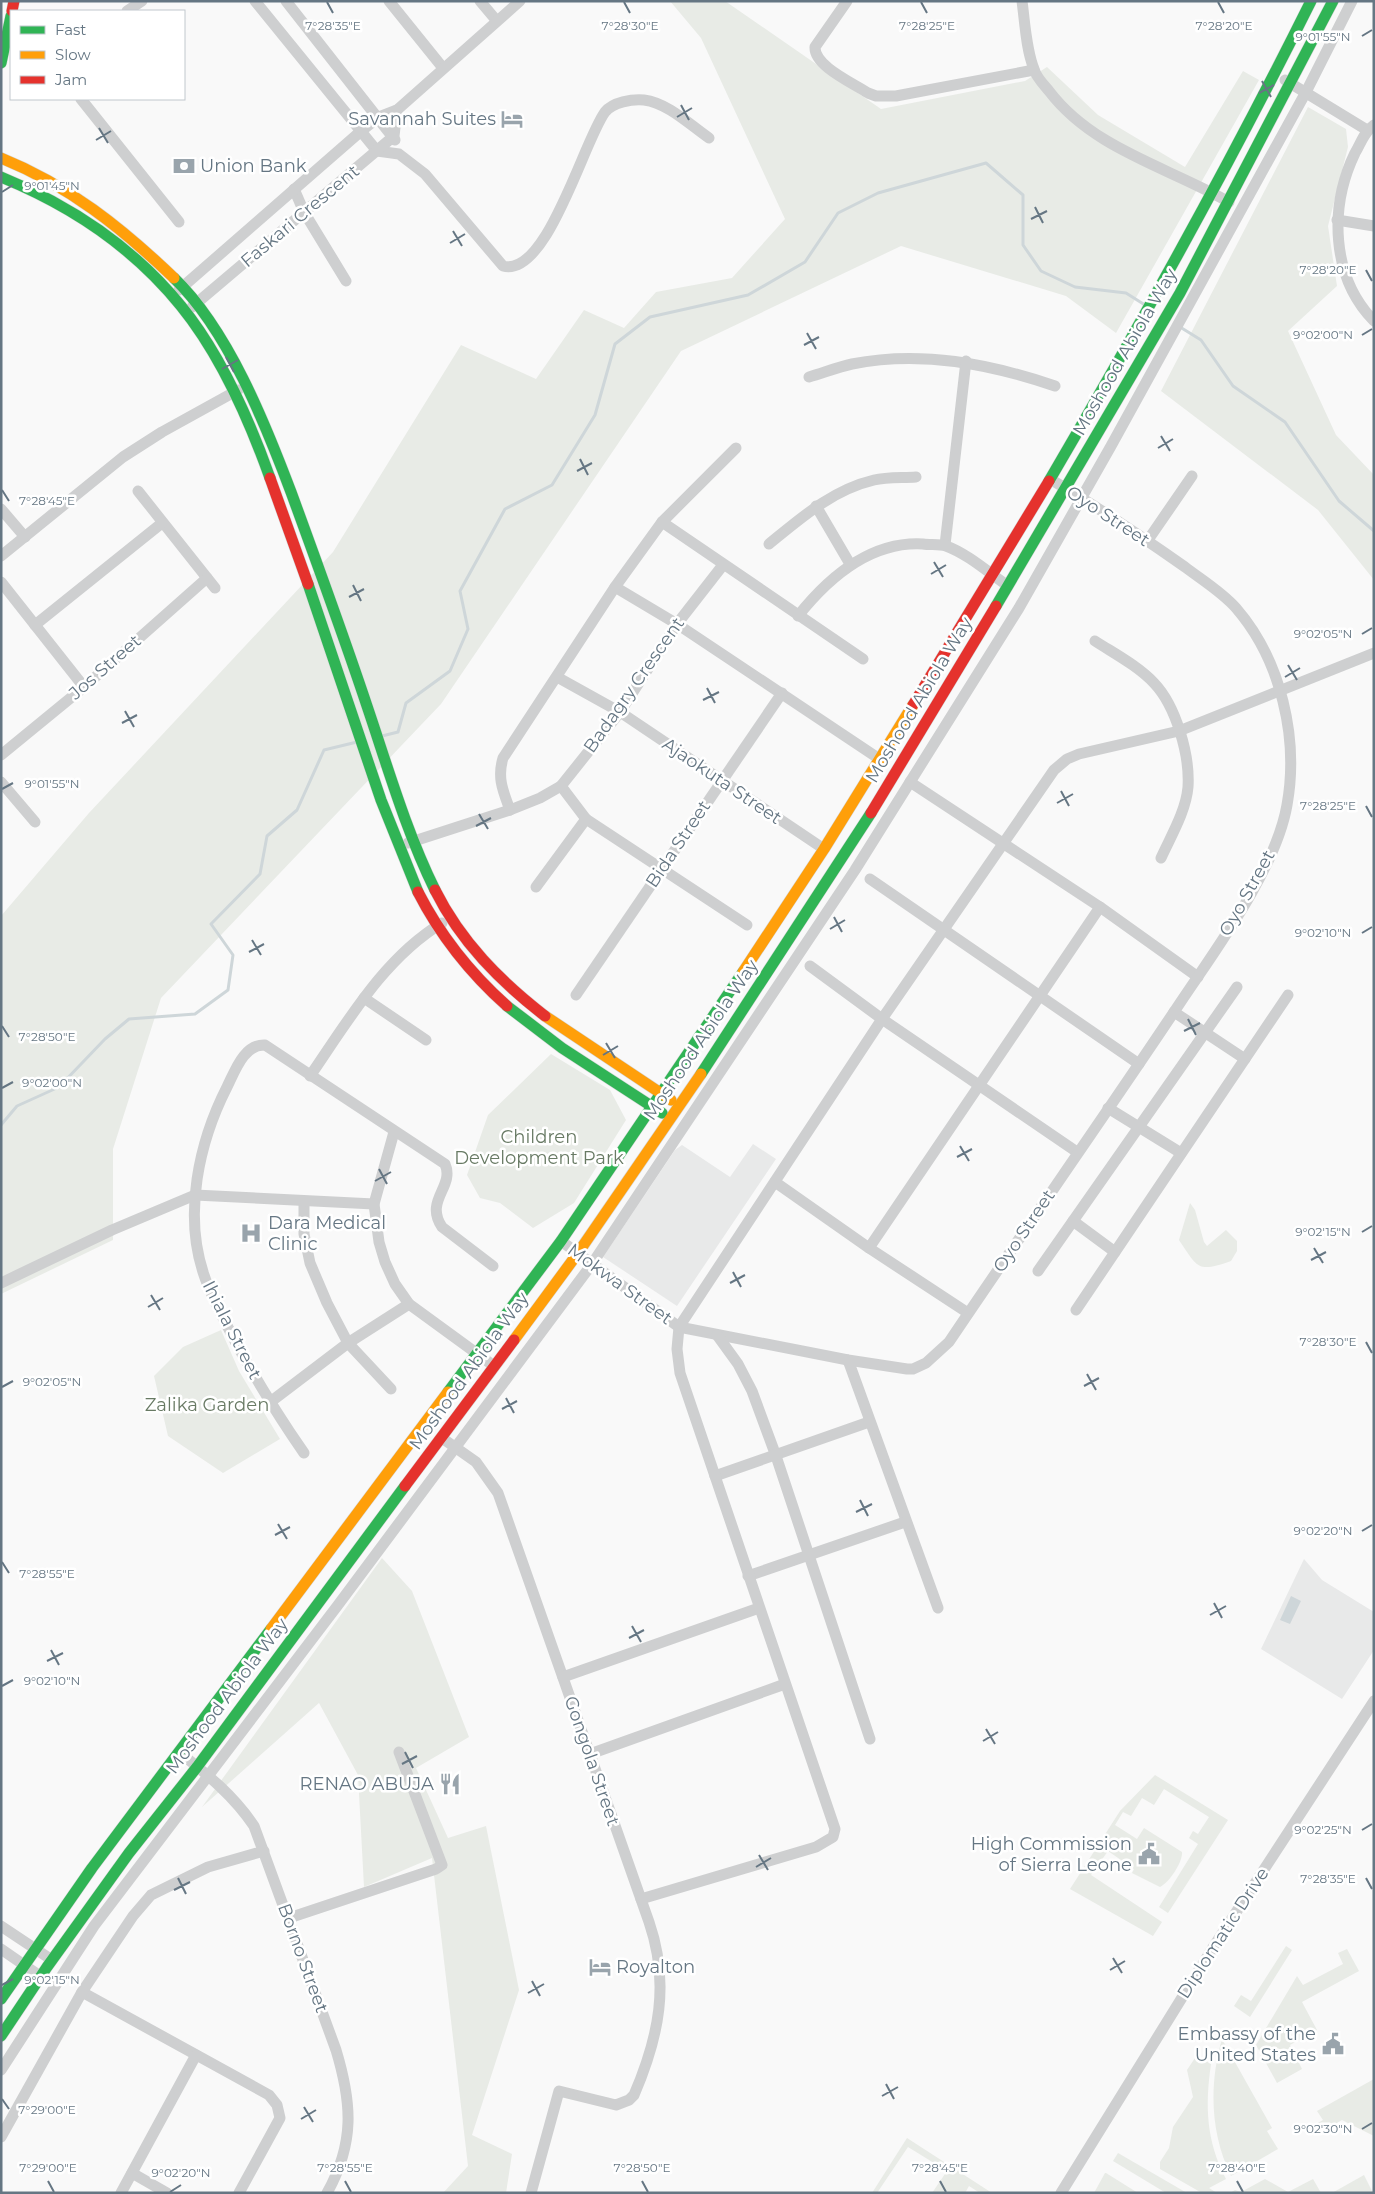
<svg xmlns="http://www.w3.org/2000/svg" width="1375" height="2194" viewBox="0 0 1375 2194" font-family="Montserrat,sans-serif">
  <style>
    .built { fill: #e8e9e9 }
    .green { fill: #e8ebe6 }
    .water { fill: #ced6d9 }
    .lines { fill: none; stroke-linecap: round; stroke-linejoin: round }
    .stream { stroke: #ced6d9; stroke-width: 3 }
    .fast-casing { stroke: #d5d6d7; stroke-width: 12 }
    .slow-casing { stroke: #d5d6d7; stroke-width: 12 }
    .jam-casing { stroke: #d5d6d7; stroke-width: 12 }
    .street { stroke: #cecfd0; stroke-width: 11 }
    .fast { stroke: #30b455; stroke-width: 11 }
    .slow { stroke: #ff9f0a; stroke-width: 11 }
    .jam { stroke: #e5322d; stroke-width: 11 }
    .ticks { fill: none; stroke: #657683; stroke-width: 2 }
    .labels { text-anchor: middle; stroke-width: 5; stroke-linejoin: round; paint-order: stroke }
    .poi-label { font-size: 18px; fill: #657683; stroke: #fff; text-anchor: end }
    .street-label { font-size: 18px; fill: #657683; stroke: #fff }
    .park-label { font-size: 18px; fill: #687a64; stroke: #fff }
    .ticks-label { font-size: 12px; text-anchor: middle; fill: #657683; stroke: #fff; stroke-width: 5; stroke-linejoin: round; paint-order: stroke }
  </style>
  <rect width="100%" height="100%" fill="#f9f9f9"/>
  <g class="built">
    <path d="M753,1144L776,1159L677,1306L603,1257L675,1150L682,1145L730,1177Z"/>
    <path d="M1304,1559L1322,1580L1374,1612V1650L1342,1699L1261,1649Z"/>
  </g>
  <g class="green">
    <path d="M670,1H725L881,109L1025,81L1047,67L1098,115L1185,167L1243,71L1259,80L1116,333L1066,296L901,246L681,351L441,704L161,998L113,1149V1240L1,1294V916L89,813L333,552L461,345L536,379L584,310L624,328L656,292L732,278L785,219L701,38Z"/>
    <path d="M1308,107L1346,129L1348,147L1328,226L1337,286L1288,331L1336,435L1374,475V580L1318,510L1161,391Z"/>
    <path d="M551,1054L610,1090L626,1120L574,1203L533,1228L500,1203L480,1198L467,1175L488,1115Z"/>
    <path d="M1190,1203L1195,1210L1204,1242L1207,1246L1226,1230L1237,1241V1251L1231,1261C1197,1273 1198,1268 1179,1240Z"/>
    <path d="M221,1330L239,1371L280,1439L223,1473L168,1436L154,1376L183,1347Z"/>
    <path d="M382,1558L412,1591L469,1737L416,1768L448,1838L486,1826L519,1990L472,2135L512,2154L506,2193H443L468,2166L432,1858L364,1887L358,1775L319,1703L202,1807Z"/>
    <path d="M1155,1775L1228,1820L1168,1913L1159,1907L1198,1844L1189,1838L1193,1831L1198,1834L1209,1817L1164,1789L1154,1805L1142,1798L1131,1816L1123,1812L1115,1825L1137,1839L1144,1828L1182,1852C1183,1862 1169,1883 1160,1887L1132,1873L1134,1869L1108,1851L1091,1875L1162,1922L1153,1936L1070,1889L1120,1811Z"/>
    <path d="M1286,1946L1292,1950L1250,2017L1234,2006L1241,1995L1251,2001Z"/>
    <path d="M1347,1949L1359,1971L1302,2002L1317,2030L1290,2045L1302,2069L1277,2083L1256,2045L1297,1976L1303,1985L1343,1964L1338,1953Z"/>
    <path d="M1222,2039L1272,2128L1267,2131L1278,2149L1231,2176C1210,2133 1209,2084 1222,2039Z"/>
    <path d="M1197,2055L1211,2064C1205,2105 1206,2141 1226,2179L1209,2188L1217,2193H1202L1160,2169V2162L1169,2148L1173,2127L1193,2097L1187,2070Z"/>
    <path d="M1374,2079V2136L1342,2120L1319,2133L1314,2125L1323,2120L1317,2111Z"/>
    <path d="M907,2138L992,2193H980L969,2186L965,2193H932L947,2171L908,2147L877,2193H872Z"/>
    <path d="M1118,2153L1187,2193H1166L1113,2161Z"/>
    <path d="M1105,2173H1106L1138,2193H1094Z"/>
    <path d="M1364,2175L1373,2193H1332Z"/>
    <path d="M1265,2179L1288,2192L1313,2179L1321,2193H1230L1235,2190L1241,2192Z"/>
  </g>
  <path class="water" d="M1291,1596L1301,1601L1290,1624L1280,1620Z"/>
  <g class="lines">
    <g class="stream">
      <path d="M1180,327L1201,340L1233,386L1285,422L1339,501L1374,531"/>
      <path d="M382,736L398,732L406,703L450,671L468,629L460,591L505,509L552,485L595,415L615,344L650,317L748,295L805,262L838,213L878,193L986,163L1023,195V245L1041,271L1075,287L1126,293L1145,305"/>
      <path d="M1,1125L17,1106L59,1087L105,1039L129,1019L195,1014L228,990L233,955L211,924L260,874L267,836L297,810L324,750L357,742"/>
    </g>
    <g class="fast-casing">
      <g id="fast">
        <path d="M1,63L11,16"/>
        <path d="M1,177C70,205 134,248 181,306C221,355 249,419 270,478"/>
        <path d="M174,278C228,330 265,423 291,492C317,563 343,634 367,706C388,768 406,831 435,890"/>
        <path d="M1049,481C1141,324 1230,164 1311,1"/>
        <path d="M308,584L381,800L418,892"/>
        <path d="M996,606L1180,293L1333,1"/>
        <path d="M507,1006L562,1048L662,1113"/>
        <path d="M701,1074L871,813"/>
        <path d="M448,1392L561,1241L743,972"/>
        <path d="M1,1999L92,1868L271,1629"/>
        <path d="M1,2036L47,1967L129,1853L197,1767L405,1486"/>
      </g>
    </g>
    <g class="slow-casing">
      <g id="slow">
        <path d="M1,158C68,185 122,228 174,278"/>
        <path d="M743,972L824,849L913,705"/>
        <path d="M545,1016L671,1100"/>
        <path d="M514,1340L578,1253L701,1074"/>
        <path d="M271,1629L448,1392"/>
      </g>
    </g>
    <g class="jam-casing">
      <g id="jam">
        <path d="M12,11L14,1"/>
        <path d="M270,478L308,584"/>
        <path d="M913,705L1049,481"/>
        <path d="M871,813L996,606"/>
        <path d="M435,890C461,942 500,981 545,1016"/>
        <path d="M418,892C441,937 470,973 507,1006"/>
        <path d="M405,1486L514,1340"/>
      </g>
    </g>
    <g class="street">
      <path d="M255,1L377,151L399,154L425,174L503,266C547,278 584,140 605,112C613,102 632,99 644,100C668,103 690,125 709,138"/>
      <path d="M286,1L395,140"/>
      <path d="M389,1L443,68"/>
      <path d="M480,1L496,20"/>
      <path d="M847,1L815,47C814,66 853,83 868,93L876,96H896L1034,70"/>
      <path d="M1022,1C1025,23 1026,49 1034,69C1036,77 1044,85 1049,91C1093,149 1168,167 1229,202"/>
      <path d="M127,11L142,1"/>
      <path d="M1285,80L1367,130"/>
      <path d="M81,99L179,222"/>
      <path d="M1374,125C1364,132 1361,143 1355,153C1329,207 1331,277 1374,321"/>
      <path d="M294,189L304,212L346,281"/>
      <path d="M1337,220L1374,226"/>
      <path d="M179,290L360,132L379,117L397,110L520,1"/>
      <path d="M192,307L394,136L397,110"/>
      <path d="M809,377C823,373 838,367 852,364C921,350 990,364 1055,386"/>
      <path d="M138,491L215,588"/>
      <path d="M816,506L850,564"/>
      <path d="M1,509L25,537"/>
      <path d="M662,522L863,659"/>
      <path d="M1148,540L1192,476"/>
      <path d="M769,544C801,518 832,490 874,480C887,477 902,478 916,477"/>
      <path d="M945,545L966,361"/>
      <path d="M1,556L123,457L162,432L238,390"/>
      <path d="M1,582L84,687"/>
      <path d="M615,587L677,624L881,760"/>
      <path d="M798,616C829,577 870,541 923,544C930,545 940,544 946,546C968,554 989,573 1008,586"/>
      <path d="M35,625L162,523"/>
      <path d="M1095,641C1115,654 1138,666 1154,683C1176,706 1190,755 1188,787C1186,811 1171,836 1161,858"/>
      <path d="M557,677L620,712L824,849"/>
      <path d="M1,755L84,687L207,578"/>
      <path d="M1,782L35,822"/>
      <path d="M910,782L1100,907L1198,977"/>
      <path d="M561,786L586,819L747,925"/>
      <path d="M510,810C503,791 497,778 503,758L615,587L662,522L736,448"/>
      <path d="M408,843L510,810L540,798L561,786L620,712L677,624L723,565"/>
      <path d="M870,879L1139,1064"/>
      <path d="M536,887L586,819"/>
      <path d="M810,966L882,1019L1077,1152"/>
      <path d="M576,995L782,693"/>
      <path d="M364,998L426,1040"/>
      <path d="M1174,1012L1245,1059"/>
      <path d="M310,1076C348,1021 384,958 442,923"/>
      <path d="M1108,1108L1181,1153"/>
      <path d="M394,1132L374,1204L379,1242L385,1262L395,1284L409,1304L494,1366"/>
      <path d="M775,1182L869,1248L968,1313"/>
      <path d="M304,1202V1234L310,1263L327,1303L348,1343L391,1389"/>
      <path d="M1073,1221L1115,1252"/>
      <path d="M561,1241L679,1327L848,1360L907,1369H913L926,1363L949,1342C1025,1229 1104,1117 1180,1003C1216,949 1276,869 1287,805C1299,738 1281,660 1236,608C1222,592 1202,580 1185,567C1141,536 1096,506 1050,479"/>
      <path d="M869,1248L1100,907"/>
      <path d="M1038,1271L1237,987"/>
      <path d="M1,1283L112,1230L195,1195L374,1204"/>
      <path d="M1076,1310L1288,995"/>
      <path d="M717,1335L738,1364L752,1391L776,1456L870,1739"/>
      <path d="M848,1360L938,1608"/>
      <path d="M269,1403L348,1343L409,1304"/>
      <path d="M442,1438L476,1462L498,1493L649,1922C670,1983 659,2037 634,2095L629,2100L616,2105L559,2091L531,2193"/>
      <path d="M304,1453C279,1417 257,1381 236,1343C225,1321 212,1299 204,1275C183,1214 199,1142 227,1087C235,1071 244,1044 265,1045L445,1164C455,1187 424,1200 442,1227L493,1266"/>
      <path d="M715,1476L869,1422"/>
      <path d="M748,1576L905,1522"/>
      <path d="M563,1677L759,1608"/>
      <path d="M179,1752C208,1775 234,1796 254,1826L336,2050C352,2103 355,2143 327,2193"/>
      <path d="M590,1754L785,1684"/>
      <path d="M641,1899L816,1847L833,1837L835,1829L680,1373L677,1349L679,1327L882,1019L1054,770L1067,759L1079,754L1179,731L1374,653"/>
      <path d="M289,1918L436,1869L442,1865L399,1752"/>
      <path d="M1,1926L52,1960"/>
      <path d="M1,1949L40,1976"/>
      <path d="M82,1992L269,2095L277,2105L280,2118L239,2193"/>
      <path d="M1,2070L94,1926L338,1605L592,1264L855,870L1019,608L1111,446L1306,92L1352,1"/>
      <path d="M1,2137L82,1992L133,1916L151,1895L208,1867L264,1851"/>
      <path d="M132,2173L167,2193"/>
      <path d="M121,2193L196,2055"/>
      <path d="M1061,2193L1214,1946L1374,1701"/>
    </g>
    <use href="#fast" class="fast"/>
    <use href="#slow" class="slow"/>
    <use href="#jam" class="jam"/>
  </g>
  <path class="ticks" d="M327,2L333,13M624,2L630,13M921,2L927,13M1218,2L1224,13M1362,36L1372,30M1262,81L1271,97M1259,93L1274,85M681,105L689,120M677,117L692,108M99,128L108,143M96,140L111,131M2,192L13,185M1035,207L1043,223M1031,219L1047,211M453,231L462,246M450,243L465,234M1366,270L1372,281M807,333L816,349M1362,335L1372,329M804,345L819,337M226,357L234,372M222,369L238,360M1161,436L1170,451M1158,448L1173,439M580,459L588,475M577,471L592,463M2,490L9,501M934,562L943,577M931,574L946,565M353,585L361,601M349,597L364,589M1362,634L1372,628M1288,665L1297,680M1285,677L1300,668M707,688L715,703M703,700L719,692M125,711L134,727M122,723L137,715M2,789L13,783M1061,791L1069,806M1057,803L1073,794M1366,806L1372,817M479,814L488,829M476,826L491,818M834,917L842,932M830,929L845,920M1362,933L1372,927M252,940L261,955M249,952L264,944M1188,1019L1196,1035M2,1026L9,1037M1184,1031L1200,1023M606,1043L615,1058M603,1055L618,1046M2,1088L13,1082M960,1146L969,1161M957,1157L972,1149M379,1169L387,1184M375,1181L391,1172M1362,1232L1372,1226M1314,1248L1323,1263M1311,1260L1326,1252M733,1272L741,1287M730,1283L745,1275M151,1295L160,1310M148,1307L163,1298M1366,1342L1372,1353M1087,1374L1096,1390M1084,1386L1099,1378M2,1387L13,1381M506,1398L514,1413M502,1409L517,1401M860,1500L868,1516M856,1512L872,1504M278,1524L287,1539M1362,1531L1372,1525M275,1535L290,1527M2,1562L9,1573M1214,1603L1222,1618M1210,1615L1226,1606M632,1626L641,1642M629,1638L644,1630M51,1650L59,1665M47,1661L63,1653M2,1686L13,1680M986,1729L995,1744M983,1741L998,1732M405,1752L413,1768M402,1764L417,1756M1362,1830L1372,1824M759,1855L768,1870M756,1867L771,1858M178,1878L186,1894M1366,1878L1372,1889M174,1890L190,1882M1113,1958L1122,1973M1110,1970L1125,1961M532,1981L540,1996M2,1985L13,1979M528,1993L544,1984M886,2084L894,2099M882,2096L898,2087M2,2099L9,2109M304,2107L313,2122M301,2119L316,2110M1362,2129L1372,2123M48,2181L54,2192M345,2181L351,2192M642,2181L648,2192M940,2181L946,2192M1237,2181L1243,2192M170,2192L181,2185"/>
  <defs>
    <g id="hotel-bare" transform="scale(1.725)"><path d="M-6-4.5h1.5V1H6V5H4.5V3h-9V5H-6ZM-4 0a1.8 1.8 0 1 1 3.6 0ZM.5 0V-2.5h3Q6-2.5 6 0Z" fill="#99a4ac" stroke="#fff" stroke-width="2.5" paint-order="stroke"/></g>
    <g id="bank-bare" transform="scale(1.725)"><path d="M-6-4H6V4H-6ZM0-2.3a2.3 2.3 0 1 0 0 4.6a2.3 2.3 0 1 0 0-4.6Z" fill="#99a4ac" stroke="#fff" stroke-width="2.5" paint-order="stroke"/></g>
    <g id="hospital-bare" transform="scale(1.725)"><path d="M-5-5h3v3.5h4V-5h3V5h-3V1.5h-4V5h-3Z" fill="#99a4ac" stroke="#fff" stroke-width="2.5" paint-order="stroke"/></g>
    <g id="restaurant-bare" transform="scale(1.725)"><path d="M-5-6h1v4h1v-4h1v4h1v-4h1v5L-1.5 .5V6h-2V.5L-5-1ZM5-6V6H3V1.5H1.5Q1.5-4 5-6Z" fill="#99a4ac" stroke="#fff" stroke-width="2.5" paint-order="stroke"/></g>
    <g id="civic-bare" transform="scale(1.725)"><path d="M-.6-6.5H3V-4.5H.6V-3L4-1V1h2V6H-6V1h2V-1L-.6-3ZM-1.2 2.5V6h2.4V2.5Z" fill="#99a4ac" stroke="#fff" stroke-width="2.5" paint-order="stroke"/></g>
  </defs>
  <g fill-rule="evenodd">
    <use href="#hotel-bare" x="512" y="119"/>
    <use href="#bank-bare" x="184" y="166"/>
    <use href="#hospital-bare" x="251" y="1233"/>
    <use href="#restaurant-bare" x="450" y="1784"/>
    <use href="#civic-bare" x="1149" y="1854"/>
    <use href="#hotel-bare" x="600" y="1967"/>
    <use href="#civic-bare" x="1333" y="2044"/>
  </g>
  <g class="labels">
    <g class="poi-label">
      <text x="496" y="125">Savannah Suites</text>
      <text x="200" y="172" text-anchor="start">Union Bank</text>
      <text x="268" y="1229" text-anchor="start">Dara Medical<tspan x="268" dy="21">Clinic</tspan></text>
      <text x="434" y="1790">RENAO ABUJA</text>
      <text x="1132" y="1850">High Commission<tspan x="1132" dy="21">of Sierra Leone</tspan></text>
      <text x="616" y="1973" text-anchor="start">Royalton</text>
      <text x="1316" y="2040">Embassy of the<tspan x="1316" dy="21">United States</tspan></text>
    </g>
    <g class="street-label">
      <text transform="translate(300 216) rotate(-40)" y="6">Faskari Crescent</text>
      <text transform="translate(1125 352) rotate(-60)" y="6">Moshood Abiola Way</text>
      <text transform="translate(1108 516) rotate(33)" y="6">Oyo Street</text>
      <text transform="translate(105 667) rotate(-41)" y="6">Jos Street</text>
      <text transform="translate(634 685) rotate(-55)" y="6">Badagry Crescent</text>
      <text transform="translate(919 700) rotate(-59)" y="6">Moshood Abiola Way</text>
      <text transform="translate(722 781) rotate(34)" y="6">Ajaokuta Street</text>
      <text transform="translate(678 844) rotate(-56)" y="6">Bida Street</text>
      <text transform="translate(1247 893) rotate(-61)" y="6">Oyo Street</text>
      <text transform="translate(701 1040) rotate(-56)" y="6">Moshood Abiola Way</text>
      <text transform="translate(1024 1231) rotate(-56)" y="6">Oyo Street</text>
      <text transform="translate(620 1284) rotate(36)" y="6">Mokwa Street</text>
      <text transform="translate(232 1330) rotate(63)" y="6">Ihiala Street</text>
      <text transform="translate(469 1371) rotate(-54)" y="6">Moshood Abiola Way</text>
      <text transform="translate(227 1696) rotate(-53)" y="6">Moshood Abiola Way</text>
      <text transform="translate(592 1761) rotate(71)" y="6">Gongola Street</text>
      <text transform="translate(1223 1933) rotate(-57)" y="6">Diplomatic Drive</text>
      <text transform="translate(303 1958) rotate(70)" y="6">Borno Street</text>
    </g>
    <g class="park-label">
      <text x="539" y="1143">Children<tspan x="539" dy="21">Development Park</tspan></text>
      <text x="207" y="1411">Zalika Garden</text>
    </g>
  </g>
  <g class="ticks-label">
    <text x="333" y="30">7°28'35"E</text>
    <text x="630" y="30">7°28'30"E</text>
    <text x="927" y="30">7°28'25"E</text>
    <text x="1224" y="30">7°28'20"E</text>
    <text x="1323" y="41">9°01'55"N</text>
    <text x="52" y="190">9°01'45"N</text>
    <text x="1328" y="274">7°28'20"E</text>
    <text x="1323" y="339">9°02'00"N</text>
    <text x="47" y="505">7°28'45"E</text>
    <text x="1323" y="638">9°02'05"N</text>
    <text x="52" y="788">9°01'55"N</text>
    <text x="1328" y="810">7°28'25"E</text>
    <text x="1323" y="937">9°02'10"N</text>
    <text x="47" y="1041">7°28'50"E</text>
    <text x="52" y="1087">9°02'00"N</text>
    <text x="1323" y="1236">9°02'15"N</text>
    <text x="1328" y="1346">7°28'30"E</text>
    <text x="52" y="1386">9°02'05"N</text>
    <text x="1323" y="1535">9°02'20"N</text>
    <text x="47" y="1578">7°28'55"E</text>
    <text x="52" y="1685">9°02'10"N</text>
    <text x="1323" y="1834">9°02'25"N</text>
    <text x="1328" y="1883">7°28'35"E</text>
    <text x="52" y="1984">9°02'15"N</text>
    <text x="47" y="2114">7°29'00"E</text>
    <text x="1323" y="2133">9°02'30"N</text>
    <text x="48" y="2172">7°29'00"E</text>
    <text x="345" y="2172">7°28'55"E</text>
    <text x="642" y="2172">7°28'50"E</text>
    <text x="940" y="2172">7°28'45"E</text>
    <text x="1237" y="2172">7°28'40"E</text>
    <text x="181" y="2177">9°02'20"N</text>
  </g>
  <rect width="1375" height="2194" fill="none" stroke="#657683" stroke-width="5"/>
  <rect x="10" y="10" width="175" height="90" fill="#ffffff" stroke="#c1c8cd"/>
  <rect x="20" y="26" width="25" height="8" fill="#30b455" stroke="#c1c8cd"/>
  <text x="55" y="35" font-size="15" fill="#657683">Fast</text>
  <rect x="20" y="51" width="25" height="8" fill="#ff9f0a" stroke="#c1c8cd"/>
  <text x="55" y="60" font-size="15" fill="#657683">Slow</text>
  <rect x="20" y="76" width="25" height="8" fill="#e5322d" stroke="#c1c8cd"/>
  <text x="55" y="85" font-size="15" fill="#657683">Jam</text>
</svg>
